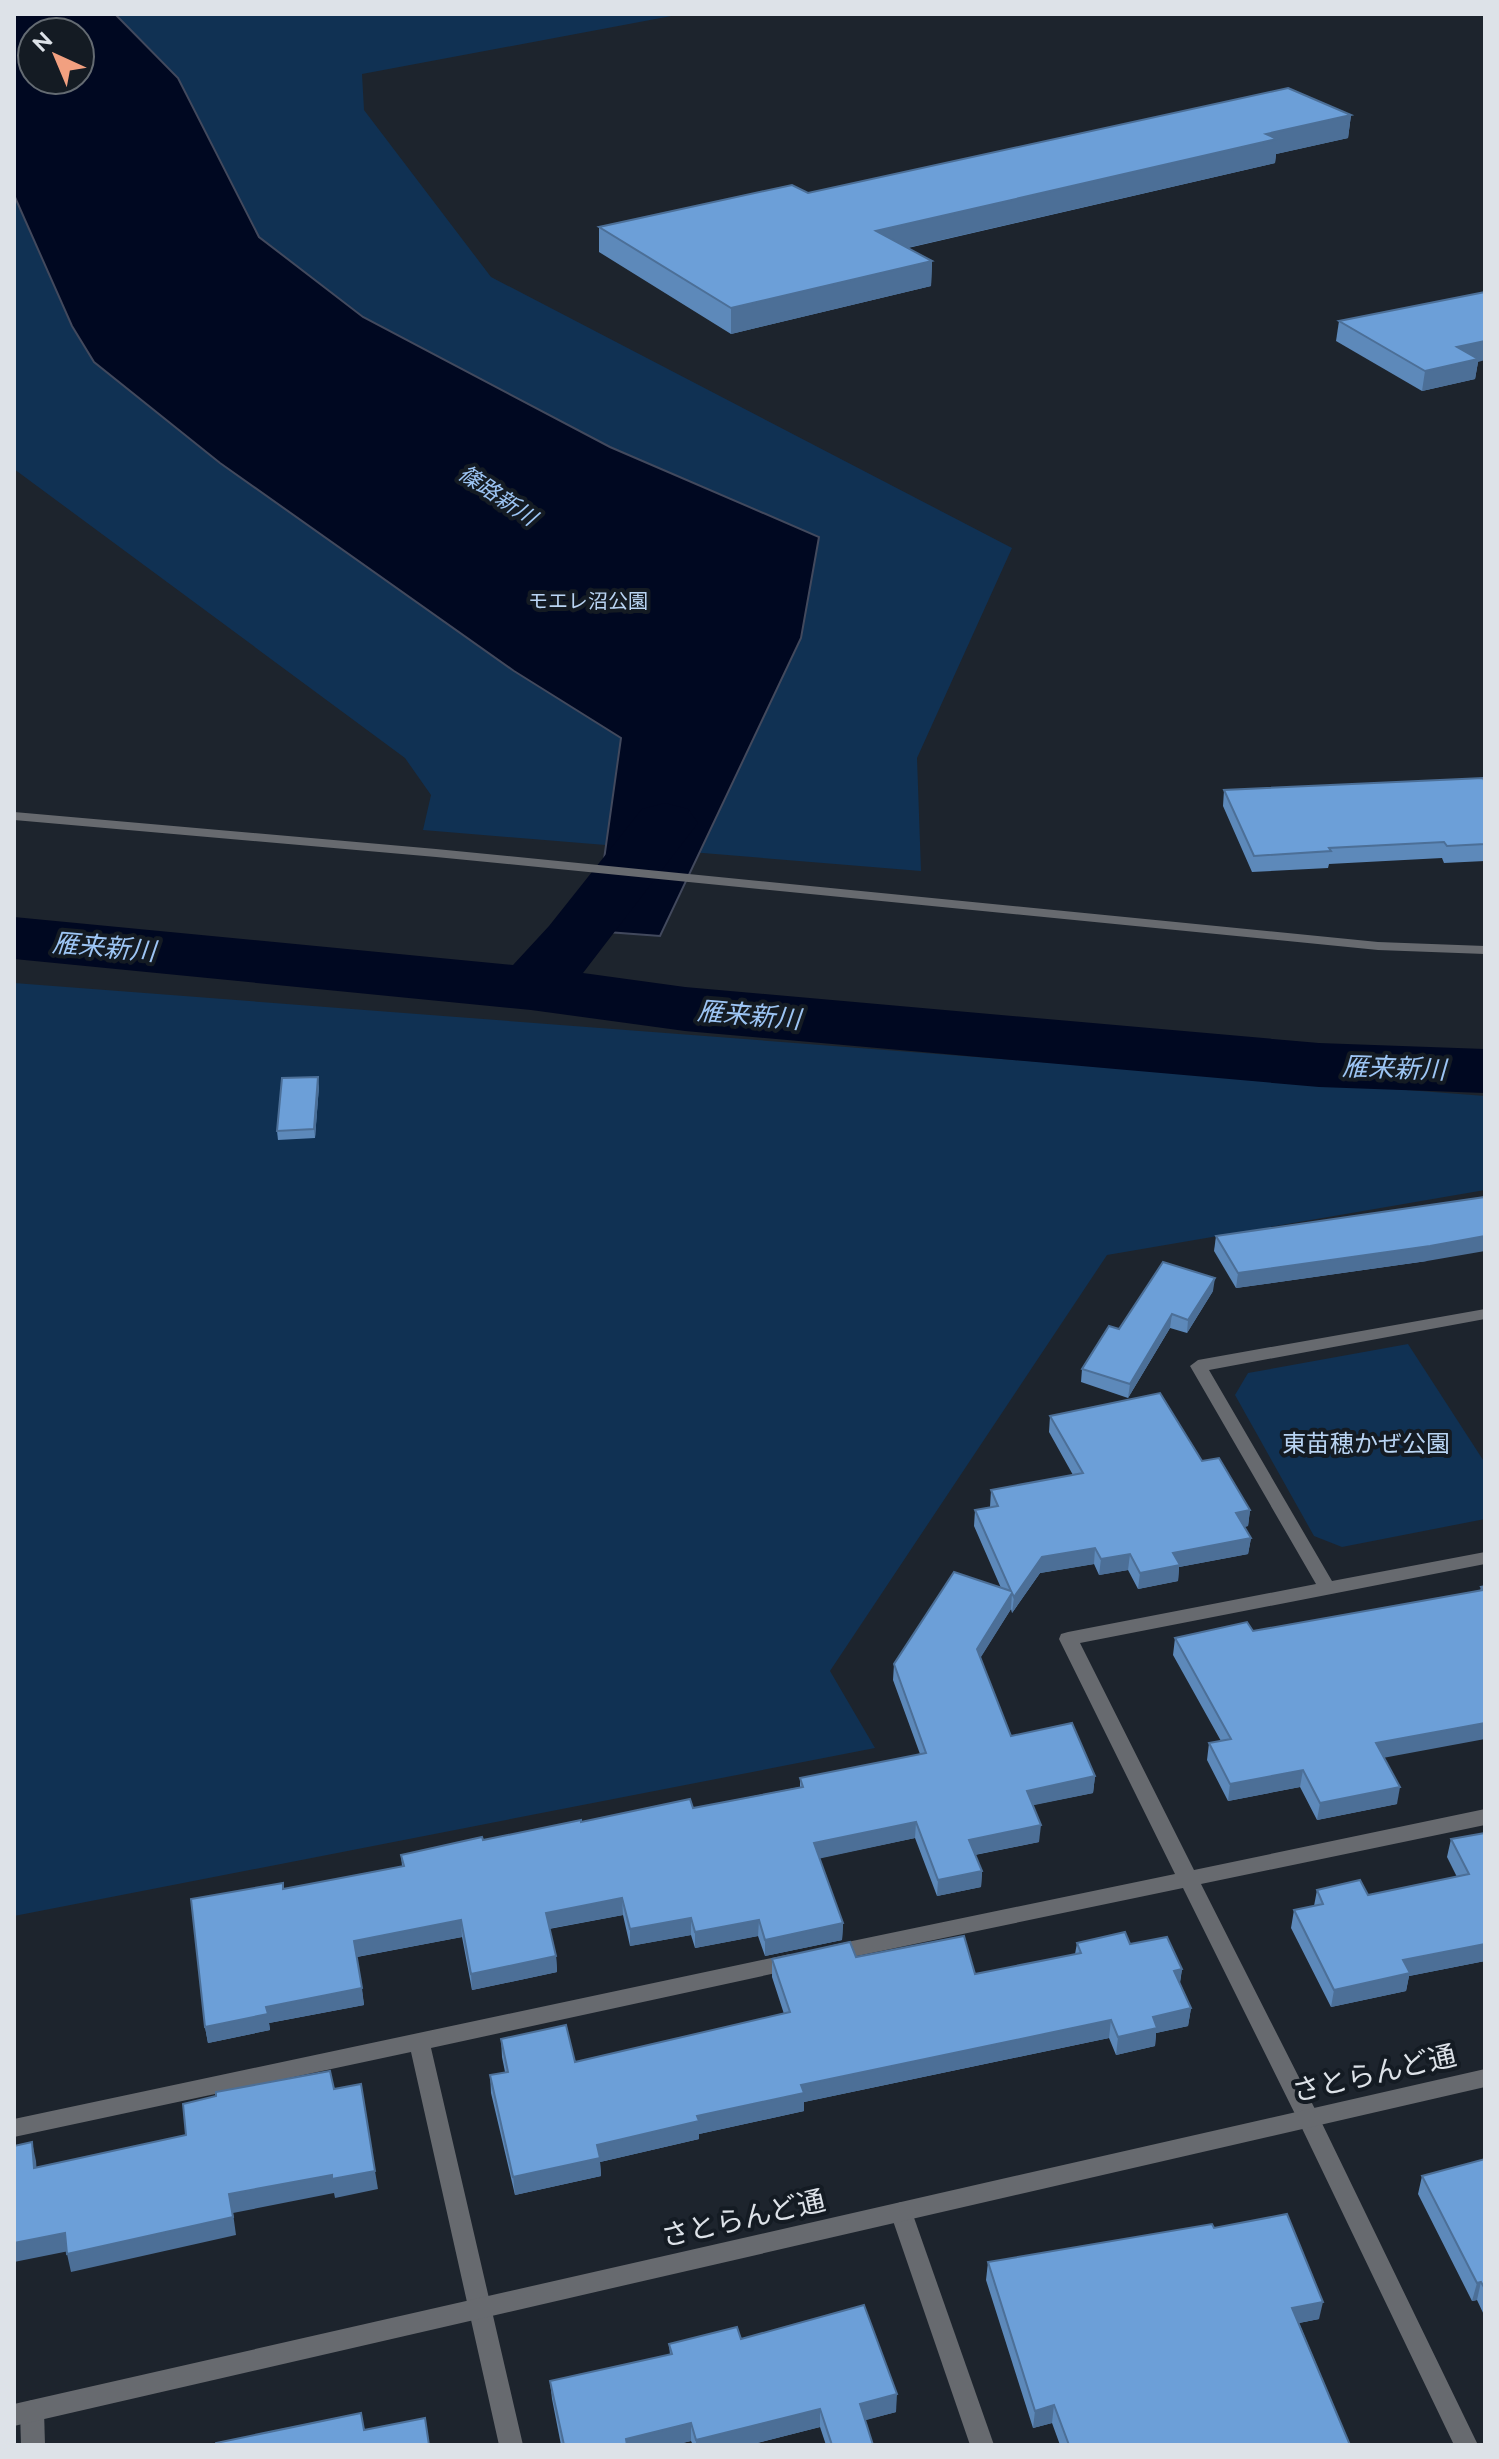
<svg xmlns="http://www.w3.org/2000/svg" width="1499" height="2459" viewBox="0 0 1499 2459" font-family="Raleway,'Noto Sans JP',sans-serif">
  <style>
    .green { fill: #103153; fill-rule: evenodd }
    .water { fill: #000821; stroke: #42495d; stroke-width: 2; fill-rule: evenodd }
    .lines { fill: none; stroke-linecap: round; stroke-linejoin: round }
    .river { fill: #000821; fill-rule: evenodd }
    .minor { fill: #676a6f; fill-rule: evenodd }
    .tertiary { fill: #676a6f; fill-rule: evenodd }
    .wall { fill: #5d89ba }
    .shaded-wall { fill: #4c6f97 }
    .building { fill: #6c9fd8; stroke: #4c6f97; stroke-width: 2 }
    .labels { text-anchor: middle; stroke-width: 8; stroke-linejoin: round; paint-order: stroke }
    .far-park-label { font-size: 20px; fill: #b9d4f3; stroke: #141b23 }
    .far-water-label { font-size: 22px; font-style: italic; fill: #9dc5f4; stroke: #141b23 }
    .park-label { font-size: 24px; fill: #b9d4f3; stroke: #141b23 }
    .water-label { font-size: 26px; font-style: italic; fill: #9dc5f4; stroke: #141b23 }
    .near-street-label { font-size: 28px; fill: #dde2e8; stroke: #141b23 }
  </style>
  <rect width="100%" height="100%" fill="#1d242d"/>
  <g class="green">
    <path d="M14,14H682L362,74L364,110L491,277L1012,548L917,758L921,871L423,830L431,795L405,758L14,469ZM32,32H80V80H32Z"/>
    <path d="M14,983L1485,1096V1190L1107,1255L830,1671L875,1748L14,1916Z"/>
    <path d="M1408,1344L1485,1463V1519L1342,1547L1314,1536L1235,1395L1248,1373Z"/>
  </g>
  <path class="water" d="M14,14H115L178,78L259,237L363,317L610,447L819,537L801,638L660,936L594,931L621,738L514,671L220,463L94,362L72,326L14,195ZM32,32H80V80H32Z"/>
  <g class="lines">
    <path class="river" d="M665,803L688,809L698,823L583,973L685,987L1319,1043L1485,1049V1093L1319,1087L685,1031L531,1010L14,959V917L513,965L549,926L642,809Z"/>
    <g class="minor">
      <path d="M1485,1309V1319L1209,1370L1332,1581L1485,1552V1564L1080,1643L1194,1870L1485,1809V1825L1201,1884L1316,2111L1478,2445H1454L1298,2120L1183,1888L833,1961L826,1959L823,1953L826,1947L833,1945L1175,1874L1059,1639L1061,1634L1068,1632L1316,1584L1190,1366L1198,1360Z"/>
      <path d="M790,1954L797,1956L800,1962L797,1968L790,1970L431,2048L523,2445H499L411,2052L14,2137V2119Z"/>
      <path d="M901,2202L909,2205L912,2212L994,2445H970L890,2212L893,2205Z"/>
      <path d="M32,2400L40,2403L44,2411L45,2445H21L20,2411L24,2403Z"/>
    </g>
    <g class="tertiary">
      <path d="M14,812L436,849L1378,942L1485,946V954L1378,950L436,857L14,820Z"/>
      <path d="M1485,2069V2087L14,2426V2404Z"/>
    </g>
  </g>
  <g class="wall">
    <path d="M1351,115L1348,138L1276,154L1275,163L908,248L932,261L931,286L731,334L599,252V227L808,193Z"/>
    <path d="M1339,321L1478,362L1475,379L1422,391L1336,341Z"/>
    <path d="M1485,783V861L1444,863L1442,858L1329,864L1328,868L1252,872L1223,806L1224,790Z"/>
    <path d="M319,1086L315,1138L278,1140L277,1131Z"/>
    <path d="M1216,1236L1427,1261L1236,1288L1214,1251Z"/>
    <path d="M1213,1291L1187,1333L1170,1328L1128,1398L1081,1382L1082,1369L1119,1329Z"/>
    <path d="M1050,1416L1202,1461L1250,1510L1248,1526L1244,1527L1251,1538L1248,1554L1179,1567L1178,1581L1138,1589L1128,1570L1099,1575L1094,1564L1040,1573L1012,1613L1011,1609L980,1658L1011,1736L1095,1776L1093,1793L1032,1805L1039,1842L975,1855L982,1871L981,1887L937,1896L915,1838L819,1858L843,1923L842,1940L765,1956L758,1936L695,1948L691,1935L630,1946L623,1915L549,1929L556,1956L557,1972L472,1990L462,1937L357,1957L364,2005L269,2023L270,2030L208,2043L205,2027L283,1889L402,1866L401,1855L581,1822L693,1808L800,1787V1778L920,1754L893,1680L894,1664L1001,1588L974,1526L975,1510L990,1507L991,1490L1073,1475L1049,1432Z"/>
    <path d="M1485,1586L1384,1758L1397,1804L1317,1820L1300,1787L1228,1801L1207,1760L1209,1743L1221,1741L1173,1655L1175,1638L1253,1631L1480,1591L1481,1587Z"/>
    <path d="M1485,1833V1961L1409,1976L1406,1991L1331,2007L1291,1928L1294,1910L1314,1906L1317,1890L1368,1895L1457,1877L1447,1857L1451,1839Z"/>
    <path d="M1077,1943L1130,1944L1182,1969L1180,1983L1191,2008L1188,2026L1156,2033L1155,2046L1116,2055L1109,2038L804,2102V2111L699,2134V2139L600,2162L601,2176L515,2195L491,2093L490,2075L505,2072L502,2057L501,2039L575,2062L784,2014L772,1977V1959L856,1957L975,1974L1075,1954Z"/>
    <path d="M1485,2159V2317L1477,2300L1472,2301L1418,2194L1422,2176Z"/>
    <path d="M1214,2228L1319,2319L1299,2323L1350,2445H1060L1052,2423L1033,2428L986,2280L988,2262Z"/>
    <path d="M741,2339L896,2412L865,2420L873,2445H826L820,2427L749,2445H693L691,2441L674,2445H561L552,2399L550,2381L670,2355L669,2344Z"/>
  </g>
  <g class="shaded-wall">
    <path d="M1351,115L1348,138L1276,154L1275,163L876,255V231L1266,134Z"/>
    <path d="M932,261L931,286L731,334V308Z"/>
    <path d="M1485,341V360L1478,362L1475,379L1422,391L1425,371L1457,347Z"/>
    <path d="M318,1077L319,1086L315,1138L314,1129Z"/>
    <path d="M1485,1236V1251L1427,1261L1236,1288L1238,1273Z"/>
    <path d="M1215,1278L1213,1291L1187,1333L1188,1320Z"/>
    <path d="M1172,1314L1170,1328L1128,1398L1130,1384Z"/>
    <path d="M1250,1510L1248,1526L1234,1529L1236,1513Z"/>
    <path d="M1251,1538L1248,1554L1179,1567L1178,1581L1138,1589L1140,1573L1173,1553Z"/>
    <path d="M1095,1548L1094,1564L1040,1573L1012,1613L1014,1597L1042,1557Z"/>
    <path d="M1130,1554L1128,1570L1099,1575L1101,1559Z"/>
    <path d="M1012,1593L1011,1609L976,1665L977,1649Z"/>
    <path d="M1485,1723V1739L1372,1760L1376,1743Z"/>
    <path d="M1303,1770L1300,1787L1228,1801L1230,1784Z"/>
    <path d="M1095,1776L1093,1793L1025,1807L1027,1791Z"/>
    <path d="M1400,1787L1397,1804L1317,1820L1320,1803Z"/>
    <path d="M916,1822L915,1838L813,1860L814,1843Z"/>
    <path d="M1041,1825L1039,1842L968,1856L969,1840Z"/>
    <path d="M982,1871L981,1887L937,1896L938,1880Z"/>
    <path d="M622,1898L623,1915L547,1929L546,1913Z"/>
    <path d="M691,1918V1935L630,1946V1929Z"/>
    <path d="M461,1920L462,1937L356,1957L354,1941Z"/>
    <path d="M759,1920L758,1936L695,1948V1932Z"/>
    <path d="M843,1923L842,1940L765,1956V1940Z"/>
    <path d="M1485,1944V1961L1409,1976L1406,1991L1331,2007L1334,1990L1403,1960Z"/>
    <path d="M556,1956L557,1972L472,1990L471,1974Z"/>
    <path d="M1182,1969L1179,1987L1174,1971Z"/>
    <path d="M362,1988L364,2005L269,2023L270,2030L208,2043L205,2027L266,2007Z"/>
    <path d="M1191,2008L1188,2026L1156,2033L1155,2046L1116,2055L1118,2037L1153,2017Z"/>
    <path d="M1111,2020L1109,2038L804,2102V2111L699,2134V2139L600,2162L601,2176L515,2195L513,2177L597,2145L801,2085Z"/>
    <path d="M32,2142L36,2161L38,2186L34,2168Z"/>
    <path d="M375,2171L378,2189L335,2198L334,2193L233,2213L236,2235L71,2272L67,2254L229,2194L332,2175Z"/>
    <path d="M65,2233L69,2251L14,2262V2243Z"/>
    <path d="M1481,2282L1477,2300L1472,2301L1477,2283Z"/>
    <path d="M1323,2302L1319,2319L1289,2325L1292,2308Z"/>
    <path d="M897,2394L896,2412L859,2422L860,2404Z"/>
    <path d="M1054,2405L1052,2423L1033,2428L1035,2411Z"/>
    <path d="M820,2409V2427L749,2445H696V2440Z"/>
    <path d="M691,2423V2441L674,2445H626V2439Z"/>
  </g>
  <g class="building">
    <path d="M1288,88L1351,115L1266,134L1277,139L876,231L932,261L731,308L599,227L792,185L808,193Z"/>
    <path d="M1485,292V341L1457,347L1478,359L1425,371L1339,321Z"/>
    <path d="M1483,778L1485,783V844L1447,846L1444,842L1329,848L1331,851L1254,856L1224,790Z"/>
    <path d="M318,1077L314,1129L277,1131L282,1078Z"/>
    <path d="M1485,1197V1236L1430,1246L1238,1273L1216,1236Z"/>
    <path d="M1163,1262L1215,1278L1188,1320L1172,1314L1130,1384L1082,1369L1109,1326L1119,1329Z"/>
    <path d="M1160,1393L1202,1461L1219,1458L1250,1510L1236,1513L1251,1538L1173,1553L1180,1565L1140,1573L1130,1554L1101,1559L1095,1548L1042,1557L1014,1597L1012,1593L977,1649L1011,1736L1072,1723L1095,1776L1027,1791L1041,1825L969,1840L982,1871L938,1880L916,1822L814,1843L843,1923L765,1940L759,1920L695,1932L691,1918L630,1929L622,1898L546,1913L556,1956L471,1974L461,1920L354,1941L362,1988L266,2007L268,2014L205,2027L191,1899L283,1883V1889L404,1866L401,1855L482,1837L483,1840L581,1820V1822L690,1799L693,1808L803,1787L800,1778L926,1753L894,1664L954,1572L1011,1591L975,1510L998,1506L991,1490L1083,1473L1050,1416Z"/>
    <path d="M1485,1586V1723L1376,1743L1400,1787L1320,1803L1303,1770L1230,1784L1209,1743L1231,1739L1175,1638L1247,1622L1253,1631L1483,1590L1481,1587Z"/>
    <path d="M1485,1833V1944L1403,1960L1410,1973L1334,1990L1294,1910L1323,1904L1317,1890L1360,1880L1368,1895L1469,1874L1451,1839Z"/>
    <path d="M1125,1932L1130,1944L1167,1937L1182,1969L1174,1971L1191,2008L1153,2017L1157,2028L1118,2037L1111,2020L801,2085L804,2093L697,2116L699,2121L597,2145L600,2158L513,2177L490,2075L508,2072L501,2039L566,2025L575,2062L790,2012L772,1959L850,1942L856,1957L964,1936L975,1974L1081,1953L1077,1943Z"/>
    <path d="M330,2071L334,2089L361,2084L375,2171L332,2179V2175L229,2194L233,2217L67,2254L65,2233L14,2243V2146L32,2142L34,2168L186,2135L183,2104L216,2096V2092Z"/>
    <path d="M1485,2159V2289L1481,2282L1477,2283L1422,2176Z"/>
    <path d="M1287,2214L1323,2302L1292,2308L1350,2445H1069L1054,2405L1035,2411L988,2262L1212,2224L1214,2228Z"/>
    <path d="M864,2305L897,2394L860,2404L873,2445H832L820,2409L696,2440L691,2423L626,2439L627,2445H564L550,2381L672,2354L669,2344L737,2327L741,2339Z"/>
    <path d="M361,2413L364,2430L425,2418L429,2445H216V2443Z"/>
  </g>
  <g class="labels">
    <g class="far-park-label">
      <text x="588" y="608">モエレ沼公園</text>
    </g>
    <g class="far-water-label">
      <text transform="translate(498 495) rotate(34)" y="8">篠路新川</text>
    </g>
    <g class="park-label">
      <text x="1366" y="1452">東苗穂かぜ公園</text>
    </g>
    <g class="water-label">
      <text transform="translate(104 947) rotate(5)" y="9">雁来新川</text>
      <text transform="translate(749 1015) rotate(5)" y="9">雁来新川</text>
      <text transform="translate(1394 1068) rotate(2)" y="9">雁来新川</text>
    </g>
    <g class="near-street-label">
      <text transform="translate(1374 2073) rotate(-13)" y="10">さとらんど通</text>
      <text transform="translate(743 2218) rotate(-13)" y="10">さとらんど通</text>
    </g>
  </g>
  <rect width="1499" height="2459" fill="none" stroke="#dde2e8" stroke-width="32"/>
  <g transform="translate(56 56) rotate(316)"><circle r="38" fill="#141b23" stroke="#646b72" stroke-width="2"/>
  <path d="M0-6L14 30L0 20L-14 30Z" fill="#f2a080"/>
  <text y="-12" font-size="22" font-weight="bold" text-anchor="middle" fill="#dde2e8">N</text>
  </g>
</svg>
